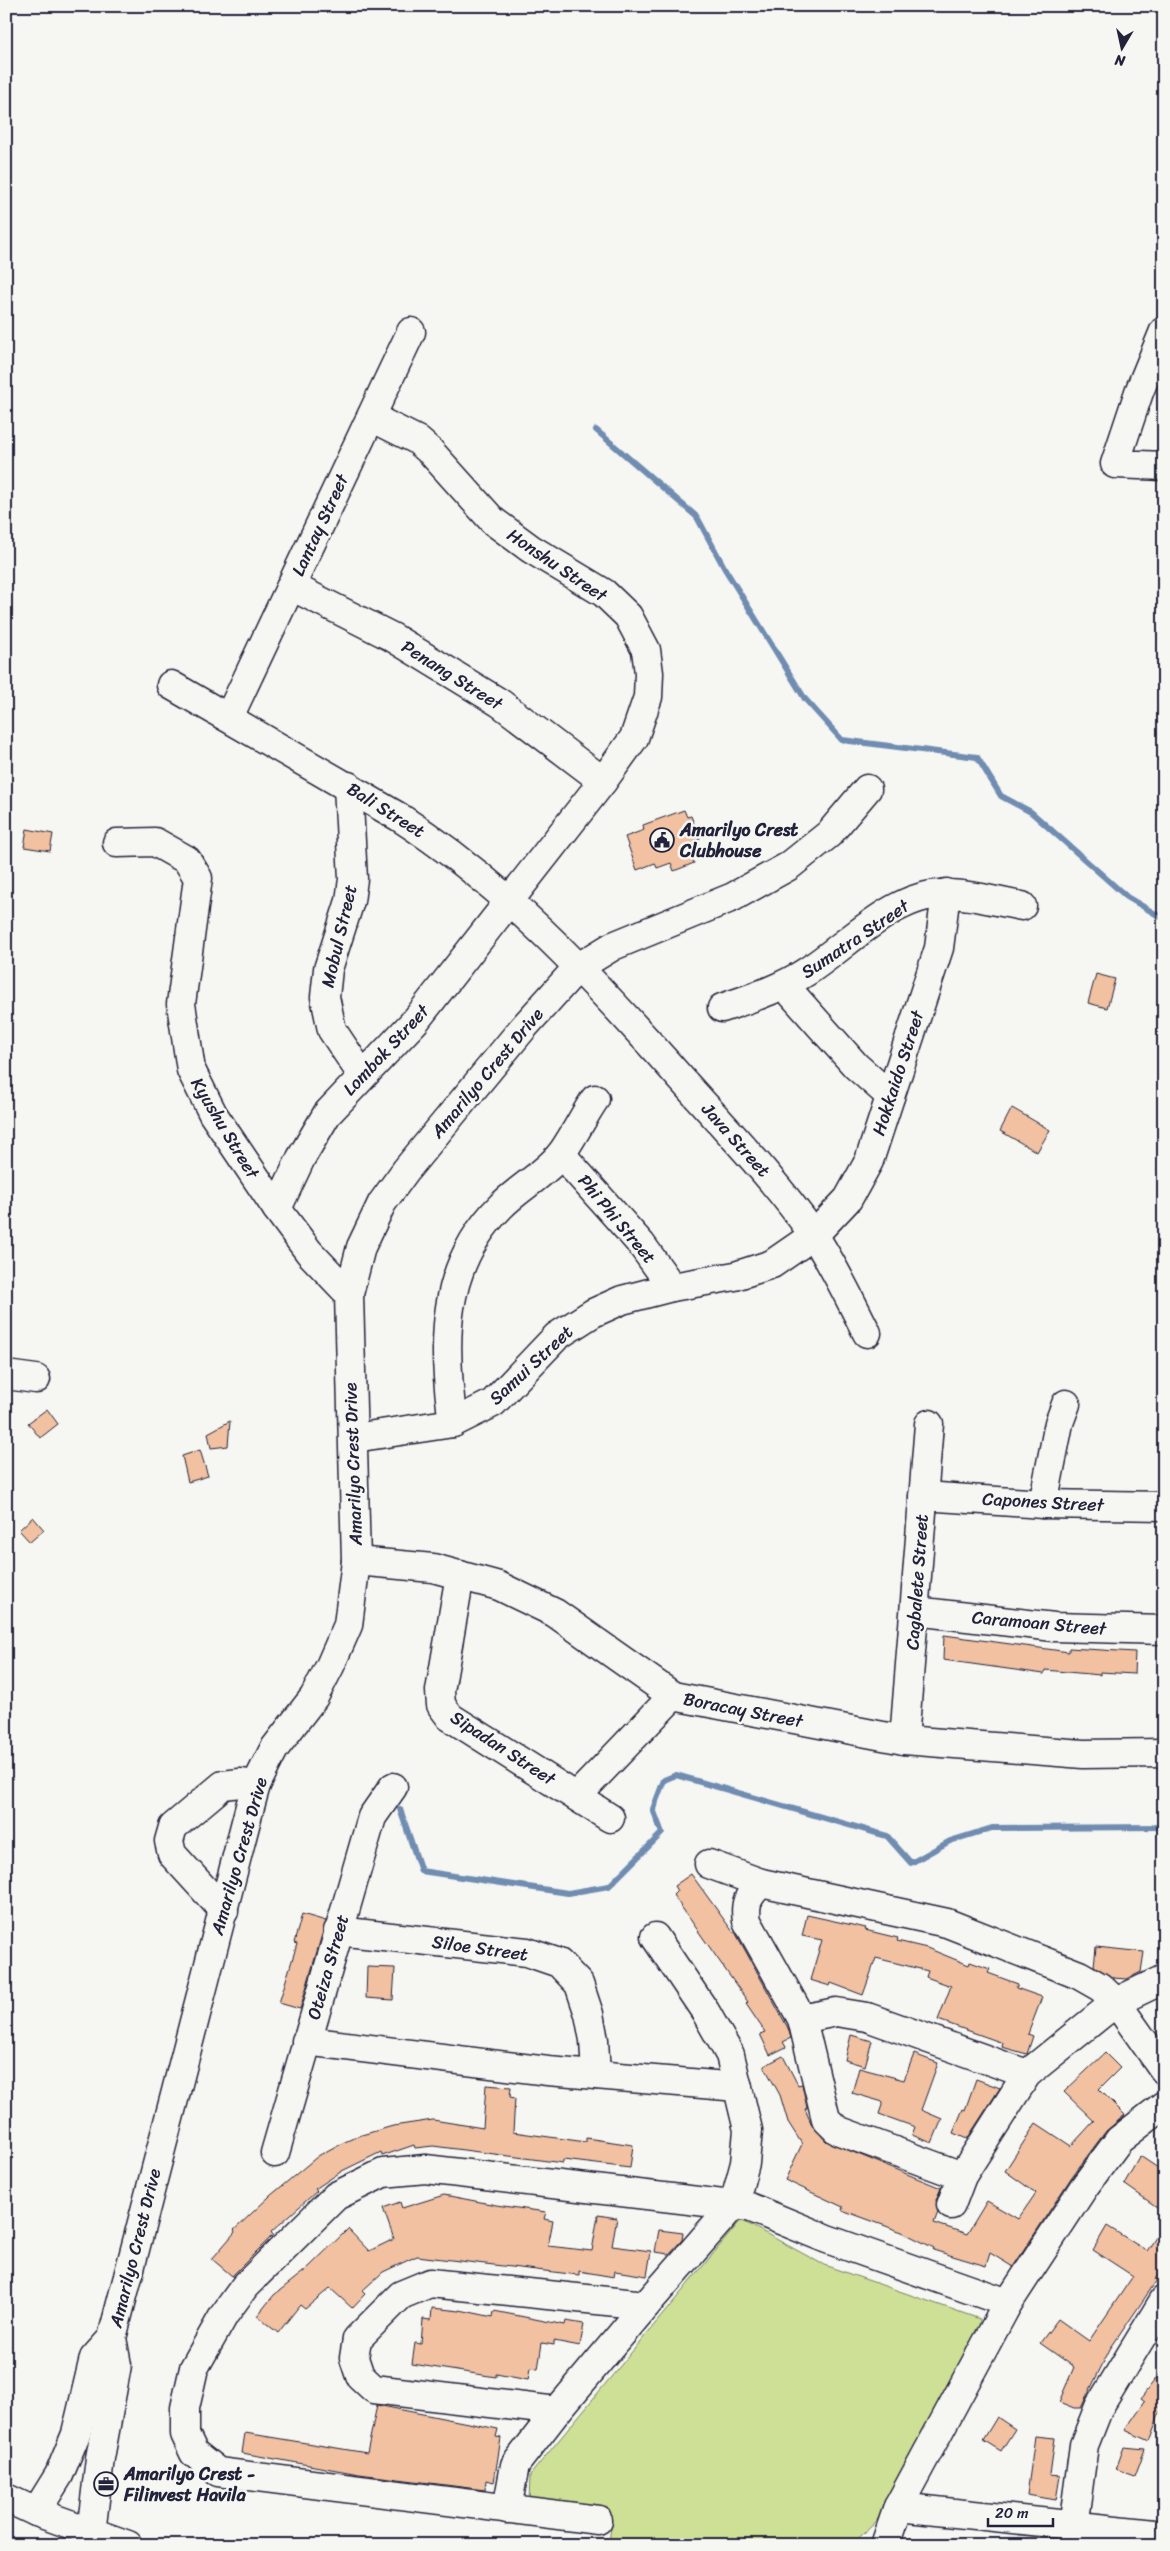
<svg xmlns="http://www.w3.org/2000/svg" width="1170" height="2551" viewBox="0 0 1170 2551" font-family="Sriracha,sans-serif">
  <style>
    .green { fill: #cde095; stroke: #788168 }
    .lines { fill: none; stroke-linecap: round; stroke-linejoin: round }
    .stream { stroke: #6f8cb1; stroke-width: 6 }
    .building { fill: #f1c1a1; stroke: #22223b }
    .minor-casing { stroke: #22223b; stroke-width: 31 }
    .minor { stroke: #f6f6f2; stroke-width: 28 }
    .labels { text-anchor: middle; stroke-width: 5; stroke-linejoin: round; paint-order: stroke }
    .street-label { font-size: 18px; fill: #22223b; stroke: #f6f6f2 }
    .poi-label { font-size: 18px; font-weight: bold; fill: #22223b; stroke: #f6f6f2; text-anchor: start }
  </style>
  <rect width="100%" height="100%" fill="#f6f6f2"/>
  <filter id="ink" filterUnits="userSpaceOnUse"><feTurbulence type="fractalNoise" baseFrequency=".02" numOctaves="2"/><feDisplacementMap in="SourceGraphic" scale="10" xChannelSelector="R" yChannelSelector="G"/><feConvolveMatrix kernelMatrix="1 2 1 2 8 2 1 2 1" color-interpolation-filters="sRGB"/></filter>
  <g filter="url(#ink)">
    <path class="green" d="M741,2220L824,2265L980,2319L976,2349L876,2522L851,2545H609L612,2515L529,2504L530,2475Z"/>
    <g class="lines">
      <g class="stream">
        <path d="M596,430L697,517L725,569L805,699L842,740L977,757L1001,796L1031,812L1127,897L1164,919"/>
        <path d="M400,1809L421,1871L568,1893L609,1886L662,1833L653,1809L664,1780L676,1775L887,1836L911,1863L950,1841L992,1828L1164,1827"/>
      </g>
    </g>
    <g class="building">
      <path d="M684,810L687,817L691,816L700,839L695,841L699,852L691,855L694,863L674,871L671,863L657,868L655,863L637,870L625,837L644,830L643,825Z"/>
      <path d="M27,829L53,834L50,851L24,847Z"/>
      <path d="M1096,974L1115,979L1107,1008L1088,1003Z"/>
      <path d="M1012,1108L1050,1130L1037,1152L1000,1131Z"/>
      <path d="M47,1409L58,1424L40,1438L28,1423Z"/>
      <path d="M230,1421L228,1446L211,1448L208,1433Z"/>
      <path d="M200,1450L208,1476L188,1482L182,1456Z"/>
      <path d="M33,1517L44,1530L30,1542L19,1530Z"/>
      <path d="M944,1635L1069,1652V1648L1135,1652L1134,1674L1100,1672V1675L1045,1670L1044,1674L943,1660Z"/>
      <path d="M691,1874L733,1932H735L788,2028L791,2038L783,2042L786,2047L770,2055L760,2034L765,2032L746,2004L748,2002L673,1895L677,1891L674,1886Z"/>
      <path d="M302,1914L326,1921L300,2009L279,2003L297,1944L294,1943Z"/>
      <path d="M807,1915L866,1928L865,1930L898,1938L897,1941L927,1948L969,1965L970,1962L990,1969L988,1973L1018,1984L1016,1988L1042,1997L1028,2034L1033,2036L1027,2054L1002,2047L1003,2043L938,2020L951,1986L926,1977L928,1971L876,1958L863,1995L831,1983L830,1986L810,1980L822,1940L802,1936Z"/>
      <path d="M1096,1947L1144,1952L1141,1972L1127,1979L1113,1978L1094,1966Z"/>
      <path d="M367,1967L395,1968L393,2000L366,1998Z"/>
      <path d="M851,2035L872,2041L865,2066L845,2060Z"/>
      <path d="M1105,2053L1120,2068L1099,2089L1125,2115L1106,2131L1071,2178L1013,2267L990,2253L986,2266L933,2250L934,2248L902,2232L842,2210L843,2207L785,2180L802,2144L788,2122L780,2095L764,2066L783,2056L798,2085L802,2084L807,2108L805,2109L811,2123L826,2141L941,2188L936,2200L938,2212L934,2223L967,2234L987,2201L1018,2219L1036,2193L1005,2171L1036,2123L1071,2146L1094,2121L1064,2092Z"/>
      <path d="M914,2054L938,2063L921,2110L942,2119L932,2143L912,2135L915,2127L879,2114L883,2102L852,2093L859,2068L904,2080Z"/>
      <path d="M976,2079L1000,2088L967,2139L953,2133L963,2109L965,2110Z"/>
      <path d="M486,2085L511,2087L510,2097L515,2098L513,2132L586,2142V2138L633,2145L630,2168L563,2160V2163L433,2146L415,2148L414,2145L382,2156L381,2152L342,2171L315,2189L317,2191L271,2232L273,2235L232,2276L212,2259L235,2232L234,2230L270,2196L318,2156L336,2146L358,2136L393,2126L433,2120L483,2128Z"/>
      <path d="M1140,2156L1164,2172V2212L1124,2184Z"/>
      <path d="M444,2195L496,2205L546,2212L544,2219L553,2221L548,2246L592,2251L598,2215L617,2218L612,2246L651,2251L647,2276L615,2271L614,2277L579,2271V2275L417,2256L383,2272L362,2291L365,2294L352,2308L330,2288L305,2309L300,2305L278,2333L257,2316L274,2295L307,2269L348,2229L369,2251L394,2239L383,2208L400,2202L402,2208Z"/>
      <path d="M1164,2225V2268L1155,2279L1157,2280L1110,2349L1081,2408H1074L1059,2402L1074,2367L1040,2343L1058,2319L1089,2341L1133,2276L1093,2250L1107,2226L1147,2251Z"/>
      <path d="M659,2230L683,2233L682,2240L669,2254L655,2252Z"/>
      <path d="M432,2308L460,2311V2310L493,2317L494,2311L565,2325L566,2321L584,2324L580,2346L554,2341V2345L542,2343L538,2369L530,2368L528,2380L496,2374V2377L412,2364L415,2343L421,2344L423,2319L431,2320Z"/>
      <path d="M1164,2368V2415L1160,2412L1149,2441L1125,2430L1145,2401L1141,2398Z"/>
      <path d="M377,2405L498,2429L496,2437L501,2438L494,2482L486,2480L485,2490L359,2474L242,2453L245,2433L367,2453Z"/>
      <path d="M997,2417L1015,2429L1001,2451L983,2440Z"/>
      <path d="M1035,2436L1055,2438L1050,2475L1060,2476L1056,2500L1027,2495Z"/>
      <path d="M1124,2447L1145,2449L1135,2476L1116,2469Z"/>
    </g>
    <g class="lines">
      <g class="minor-casing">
        <g id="minor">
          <path d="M1164,331L1139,392L1115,464L1164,466"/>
          <path d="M291,586L392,637L500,703L603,781"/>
          <path d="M171,685L399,817C502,883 587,973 668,1064C717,1120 770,1173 813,1234C834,1265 850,1300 867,1333"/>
          <path d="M229,717L411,332"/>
          <path d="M348,786L353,879L350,901L328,969L325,997L332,1030L362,1075"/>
          <path d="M117,843L155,842L187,860L198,878L181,1004L191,1070L213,1114L277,1209L309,1252L349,1294"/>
          <path d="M784,985L856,1066L890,1096"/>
          <path d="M722,1008C751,998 780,989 806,972C847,946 895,892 947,894C971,894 998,902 1022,906"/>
          <path d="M561,1154L641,1244L672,1287"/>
          <path d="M277,1209L301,1158L327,1114L416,1020L603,781L634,738L648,697L649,673L646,650L628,616L604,593L531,549L493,521L431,452L417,440L371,417"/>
          <path d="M6,1375L36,1379"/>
          <path d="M453,1423C442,1343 440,1267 501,1206C519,1188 545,1174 561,1154C572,1139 584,1115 595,1099"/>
          <path d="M354,1438L453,1423L493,1403L557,1336L593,1313L622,1300L672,1287L735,1276L772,1264L814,1235L848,1199L869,1161L939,948L946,893"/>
          <path d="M923,1496L1043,1504L1164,1506"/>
          <path d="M1043,1504L1059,1423L1066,1404"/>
          <path d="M356,1561L433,1568L499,1586L555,1613L673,1696L904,1740L1083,1754L1164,1753"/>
          <path d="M460,1575L440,1691L441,1705L450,1717L610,1818"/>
          <path d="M915,1611L1054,1627L1164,1630"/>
          <path d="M904,1740L929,1424"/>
          <path d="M577,1796L673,1696"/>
          <path d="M709,1864L761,1883L947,1923L1079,1975L1100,1987L1116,2002L1164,2070"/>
          <path d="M761,1883C748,1896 744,1903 747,1921L802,2019L826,2119L837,2130L962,2176"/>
          <path d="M224,1911L172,1854L169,1841L173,1827L223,1785L240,1783L256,1785"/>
          <path d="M338,1931L527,1952L559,1963L579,1984L589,2014L594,2040L596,2075"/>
          <path d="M802,2019L836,2012L867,2017L1027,2074"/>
          <path d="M306,2041L548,2071L738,2087"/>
          <path d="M275,2153L372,1817L393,1787"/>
          <path d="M951,2205L962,2176L1027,2074L1116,2002L1164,1979"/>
          <path d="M557,2411L374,2389L360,2376L354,2358L357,2339L401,2295L430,2283L646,2305"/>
          <path d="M6,2498L36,2512L128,2545"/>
          <path d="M898,2507L1164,2535"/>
          <path d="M507,2509L515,2465L557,2411L646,2305L734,2204L745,2163L748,2130L730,2055L705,2011L655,1937"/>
          <path d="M36,2512L59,2475L76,2434L94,2358L112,2338"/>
          <path d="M598,2520L218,2472L194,2453L185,2434V2408L194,2368L224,2315L245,2286L336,2196L383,2173L425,2169L749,2207L827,2239L1008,2303"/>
          <path d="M1073,2527L1084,2445L1099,2407L1164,2300"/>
          <path d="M91,2533L100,2458L117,2365L112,2338L249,1810L256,1785L274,1749L314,1697L330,1666L348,1625L356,1561L349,1294L361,1247L382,1203L406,1170L523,1028L577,968L613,946L733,897L789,866L829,834L867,789"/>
          <path d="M885,2545L898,2507L1008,2303L1084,2187L1119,2140L1164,2105"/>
        </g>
      </g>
      <use href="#minor" class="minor"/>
    </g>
  </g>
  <defs>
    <g id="civic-ring" transform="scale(1.25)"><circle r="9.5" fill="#f6f6f2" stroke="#22223b" stroke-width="1.5"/><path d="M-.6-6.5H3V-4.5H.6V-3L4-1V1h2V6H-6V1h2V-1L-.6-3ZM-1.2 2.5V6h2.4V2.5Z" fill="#22223b"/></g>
    <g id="office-ring" transform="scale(1.25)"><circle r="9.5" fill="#f6f6f2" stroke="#22223b" stroke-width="1.5"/><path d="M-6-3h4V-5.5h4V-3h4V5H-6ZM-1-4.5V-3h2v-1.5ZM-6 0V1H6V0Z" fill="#22223b"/></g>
  </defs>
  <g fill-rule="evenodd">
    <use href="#civic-ring" x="662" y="840"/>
    <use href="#office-ring" x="106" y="2484"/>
  </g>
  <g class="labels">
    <g class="street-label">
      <text transform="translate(320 525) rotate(-65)" y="6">Lantay Street</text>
      <text transform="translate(557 565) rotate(34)" y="6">Honshu Street</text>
      <text transform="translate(452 675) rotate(32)" y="6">Penang Street</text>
      <text transform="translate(386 810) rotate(32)" y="6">Bali Street</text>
      <text transform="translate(339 936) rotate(-77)" y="6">Mobul Street</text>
      <text transform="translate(855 939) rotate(-34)" y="6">Sumatra Street</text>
      <text transform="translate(386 1050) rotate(-47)" y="6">Lombok Street</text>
      <text transform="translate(487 1073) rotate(-50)" y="6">Amarilyo Crest Drive</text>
      <text transform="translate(898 1073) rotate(-72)" y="6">Hokkaido Street</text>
      <text transform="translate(225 1128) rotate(59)" y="6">Kyushu Street</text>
      <text transform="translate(736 1140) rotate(48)" y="6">Java Street</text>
      <text transform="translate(617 1219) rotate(50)" y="6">Phi Phi Street</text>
      <text transform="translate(531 1365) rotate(-43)" y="6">Samui Street</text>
      <text transform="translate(353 1464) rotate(-92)" y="6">Amarilyo Crest Drive</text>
      <text transform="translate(1043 1502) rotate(3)" y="6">Capones Street</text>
      <text transform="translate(917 1582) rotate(-86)" y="6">Cagbalete Street</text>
      <text transform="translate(1039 1623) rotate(5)" y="6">Caramoan Street</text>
      <text transform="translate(743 1710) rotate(11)" y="6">Boracay Street</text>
      <text transform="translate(503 1748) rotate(33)" y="6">Sipadan Street</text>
      <text transform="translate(239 1856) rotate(-74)" y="6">Amarilyo Crest Drive</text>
      <text transform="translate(480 1948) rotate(8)" y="6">Siloe Street</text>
      <text transform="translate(328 1967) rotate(-74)" y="6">Oteiza Street</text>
      <text transform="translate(135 2248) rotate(-76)" y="6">Amarilyo Crest Drive</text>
    </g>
    <g class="poi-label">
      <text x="680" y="836">Amarilyo Crest<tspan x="680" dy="21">Clubhouse</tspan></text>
      <text x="124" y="2480">Amarilyo Crest -<tspan x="124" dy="21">Filinvest Havila</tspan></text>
    </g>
  </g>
  <rect width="1170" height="2551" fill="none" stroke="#f6f6f2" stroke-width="25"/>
  <rect x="12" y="12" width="1145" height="2526" fill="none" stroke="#22223b" stroke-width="2" filter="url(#ink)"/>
  <g transform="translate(1122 48) rotate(189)" stroke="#f6f6f2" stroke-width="4" paint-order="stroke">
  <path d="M0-4L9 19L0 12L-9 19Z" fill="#22223b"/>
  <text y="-8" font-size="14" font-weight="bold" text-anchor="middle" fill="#22223b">N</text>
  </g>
  <path d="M988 2518v8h65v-8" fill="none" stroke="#22223b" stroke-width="2.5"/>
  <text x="995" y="2518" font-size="15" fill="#22223b" stroke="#f6f6f2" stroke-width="4" paint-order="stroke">20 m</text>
</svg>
